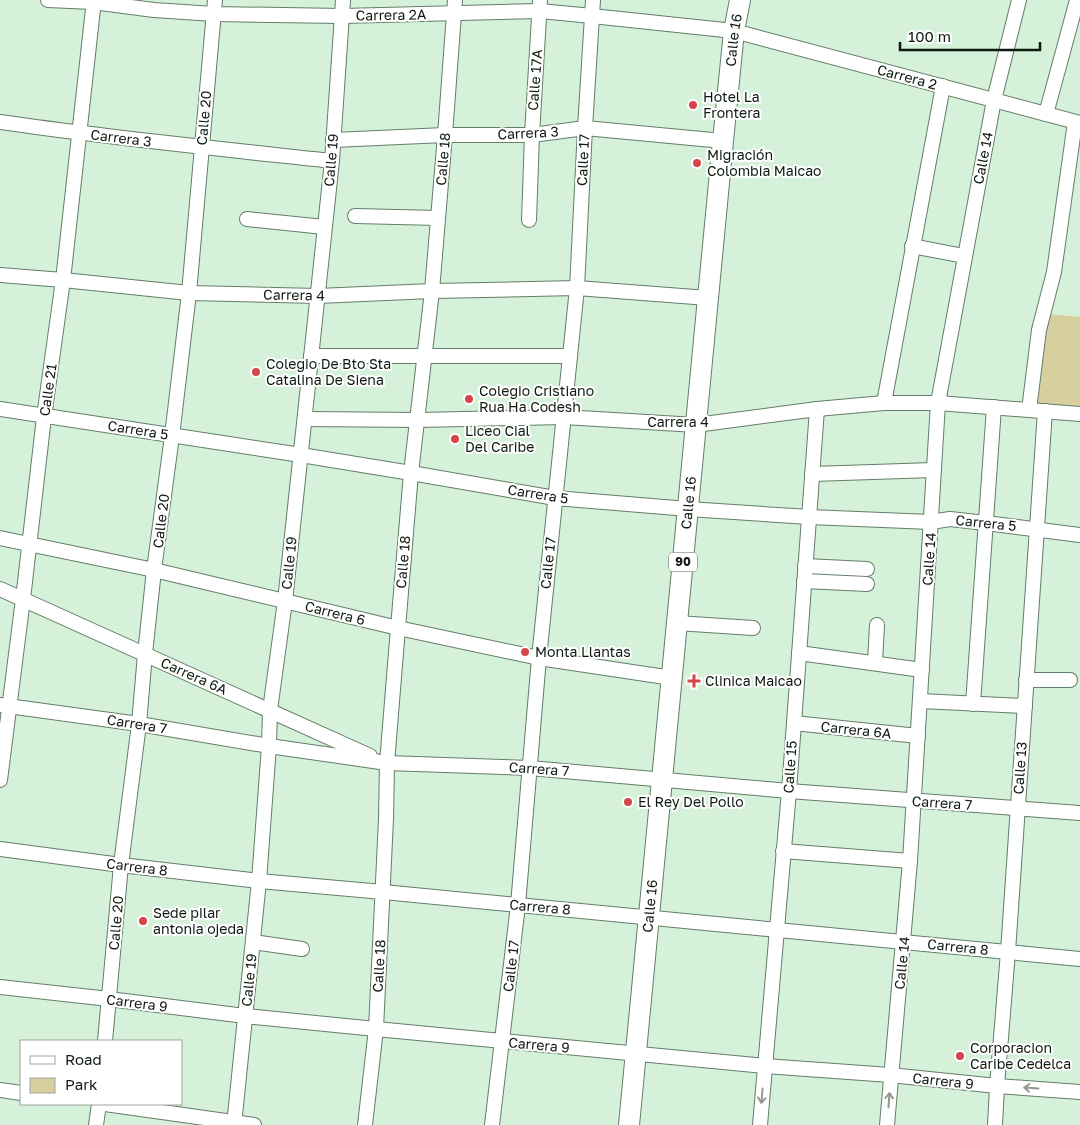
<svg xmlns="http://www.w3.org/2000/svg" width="1080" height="1125" viewBox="0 0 1080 1125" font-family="'Golos Text',sans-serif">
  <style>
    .green { fill: #d8cf9e }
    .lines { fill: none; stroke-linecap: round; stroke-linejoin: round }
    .minor-casing { stroke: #647d68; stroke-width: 16 }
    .highway-casing { stroke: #647d68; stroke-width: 22 }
    .minor { stroke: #fff; stroke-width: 14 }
    .highway { stroke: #fff; stroke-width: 20 }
    .oneway { stroke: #939893 }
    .poi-dot { fill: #d5454a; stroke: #fff; stroke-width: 2 }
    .labels { text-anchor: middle; stroke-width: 4; stroke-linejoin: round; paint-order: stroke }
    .shield { fill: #fff; stroke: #575e58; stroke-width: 1 }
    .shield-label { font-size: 12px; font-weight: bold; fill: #0f1910 }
    .street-label { font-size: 14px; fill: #0f1910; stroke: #fff }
    .poi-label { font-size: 14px; fill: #0f1910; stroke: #fff; text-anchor: start }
  </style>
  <rect width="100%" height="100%" fill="#d5f1d9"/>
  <path class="green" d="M1049,314L1080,317V408L1037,404Z"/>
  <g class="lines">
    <g class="minor-casing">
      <g id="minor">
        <path d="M48,0L93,2L154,10L214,14L342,16L540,11L592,16L734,31L1080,123"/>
        <path d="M1046,114L1077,0"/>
        <path d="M0,122C110,138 221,149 332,161"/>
        <path d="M333,140L445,135H532L585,128L723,141"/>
        <path d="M355,216L438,218"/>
        <path d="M247,219L324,227"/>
        <path d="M529,220L532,135L540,0"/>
        <path d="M912,246L964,256"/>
        <path d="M0,275L63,280L189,293L318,296L432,291L577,288L708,298"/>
        <path d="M311,356H570"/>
        <path d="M884,403L943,86"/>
        <path d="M0,409L301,455L411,473L555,498L688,509L809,517L931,522L950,519L986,523L1080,535"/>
        <path d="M1029,410L1039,330L1054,272L1075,122"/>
        <path d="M305,419L418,420L564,417L696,425L817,409L884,403H938L1080,414"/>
        <path d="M812,474L934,470"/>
        <path d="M0,538L154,570L398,628L539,658L672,678"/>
        <path d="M805,566L867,569"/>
        <path d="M804,581L867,584"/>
        <path d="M0,589L370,756"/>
        <path d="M677,623L753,628"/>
        <path d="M799,653L922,670"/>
        <path d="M875,663L877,625"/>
        <path d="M1026,680H1070"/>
        <path d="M920,701L1025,706"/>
        <path d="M973,704L994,407"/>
        <path d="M0,705L139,724L269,746L387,763L530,768L789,791L1080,813"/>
        <path d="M794,723L918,736"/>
        <path d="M0,780L23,599L44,417L63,280L94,0"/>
        <path d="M0,849L121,865L259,881L383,892L1080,959"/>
        <path d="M783,851L910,861"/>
        <path d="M253,942L302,949"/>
        <path d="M0,987L109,999L245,1016L376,1029L765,1066L890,1075L997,1086L1080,1092"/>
        <path d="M105,1041L121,865L139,724L145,654L154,570L172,436L189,293L215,0"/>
        <path d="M0,1090L21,1093"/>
        <path d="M105,1104L254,1125"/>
        <path d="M96,1125L99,1104"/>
        <path d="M234,1125L259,881L269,746L270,710L285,601L332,161L343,0"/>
        <path d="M365,1125L376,1029L386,819L387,763L398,628L411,473L432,291L445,135L455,0"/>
        <path d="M492,1125L518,905L539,658L577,288L585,128L593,0"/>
        <path d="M760,1125L789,791L817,409"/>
        <path d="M887,1125L910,861L938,403L994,100L1019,0"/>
        <path d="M995,1125L997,1086L1008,952L1045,411"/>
      </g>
    </g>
    <g class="highway-casing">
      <g id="highway">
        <path id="s1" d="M629,1125L723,141L734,31L740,0"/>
      </g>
    </g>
    <use href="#minor" class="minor"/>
    <use href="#highway" class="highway"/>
  </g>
  <defs><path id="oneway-shaft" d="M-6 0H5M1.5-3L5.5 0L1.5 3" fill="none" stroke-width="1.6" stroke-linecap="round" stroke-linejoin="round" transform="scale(1.25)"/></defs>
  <g class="oneway">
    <use href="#oneway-shaft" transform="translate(1031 1088) rotate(-176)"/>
    <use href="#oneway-shaft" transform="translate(762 1096) rotate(95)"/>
    <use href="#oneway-shaft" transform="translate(889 1100) rotate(-86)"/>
  </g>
  <g class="poi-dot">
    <circle cx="693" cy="105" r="5"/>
    <circle cx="697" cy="163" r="5"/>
    <circle cx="256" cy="372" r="5"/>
    <circle cx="469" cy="399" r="5"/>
    <circle cx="455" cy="439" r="5"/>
    <circle cx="525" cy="652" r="5"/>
    <path d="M691.5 673.5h5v5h5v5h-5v5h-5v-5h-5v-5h5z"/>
    <circle cx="628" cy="802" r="5"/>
    <circle cx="143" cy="921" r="5"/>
    <circle cx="960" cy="1056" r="5"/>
  </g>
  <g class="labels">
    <rect class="shield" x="669" y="552.5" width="28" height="19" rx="4"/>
    <g class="shield-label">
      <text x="683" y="566">90</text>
    </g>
    <g class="street-label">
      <text transform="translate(391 15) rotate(-1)" y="5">Carrera 2A</text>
      <text dy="5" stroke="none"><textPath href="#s1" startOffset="1090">Calle 16</textPath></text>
      <text transform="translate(907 77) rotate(15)" y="5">Carrera 2</text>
      <text transform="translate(535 80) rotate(-86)" y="5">Calle 17A</text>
      <text transform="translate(204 118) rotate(-85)" y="5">Calle 20</text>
      <text transform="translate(528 133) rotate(-3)" y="5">Carrera 3</text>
      <text transform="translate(121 138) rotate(7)" y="5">Carrera 3</text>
      <text transform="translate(983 158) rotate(-79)" y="5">Calle 14</text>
      <text transform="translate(443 159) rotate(-85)" y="5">Calle 18</text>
      <text transform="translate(331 160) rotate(-85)" y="5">Calle 19</text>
      <text transform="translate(583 160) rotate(-87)" y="5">Calle 17</text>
      <text transform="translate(294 295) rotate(1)" y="5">Carrera 4</text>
      <text transform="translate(48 390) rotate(-82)" y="5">Calle 21</text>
      <text x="678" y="427">Carrera 4</text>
      <text transform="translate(138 430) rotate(9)" y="5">Carrera 5</text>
      <text transform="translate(538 494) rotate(9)" y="5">Carrera 5</text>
      <text dy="5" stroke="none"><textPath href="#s1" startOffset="625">Calle 16</textPath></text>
      <text transform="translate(161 521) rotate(-83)" y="5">Calle 20</text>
      <text transform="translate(986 523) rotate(6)" y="5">Carrera 5</text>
      <text transform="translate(929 559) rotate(-86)" y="5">Calle 14</text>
      <text transform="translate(403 562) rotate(-85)" y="5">Calle 18</text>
      <text transform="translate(289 563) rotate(-84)" y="5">Calle 19</text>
      <text transform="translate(548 563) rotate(-84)" y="5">Calle 17</text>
      <text transform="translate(335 613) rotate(14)" y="5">Carrera 6</text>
      <text transform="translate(194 676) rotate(24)" y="5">Carrera 6A</text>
      <text transform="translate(137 724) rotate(9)" y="5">Carrera 7</text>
      <text transform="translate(856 730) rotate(6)" y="5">Carrera 6A</text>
      <text transform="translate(790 767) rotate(-86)" y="5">Calle 15</text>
      <text transform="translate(1020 768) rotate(-86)" y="5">Calle 13</text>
      <text transform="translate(539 769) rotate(4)" y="5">Carrera 7</text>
      <text transform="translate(942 803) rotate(4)" y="5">Carrera 7</text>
      <text transform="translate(137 867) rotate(7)" y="5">Carrera 8</text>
      <text dy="5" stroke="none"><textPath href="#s1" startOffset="220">Calle 16</textPath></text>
      <text transform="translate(540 907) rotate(5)" y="5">Carrera 8</text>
      <text transform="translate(116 923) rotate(-85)" y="5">Calle 20</text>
      <text transform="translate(958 947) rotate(6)" y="5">Carrera 8</text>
      <text transform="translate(902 963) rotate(-84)" y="5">Calle 14</text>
      <text transform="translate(379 966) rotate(-87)" y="5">Calle 18</text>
      <text transform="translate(511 966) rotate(-83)" y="5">Calle 17</text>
      <text transform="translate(249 980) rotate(-84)" y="5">Calle 19</text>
      <text transform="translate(137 1003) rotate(7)" y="5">Carrera 9</text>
      <text transform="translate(539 1045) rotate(5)" y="5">Carrera 9</text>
      <text transform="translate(943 1081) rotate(6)" y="5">Carrera 9</text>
    </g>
    <g class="poi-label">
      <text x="703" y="102">Hotel La<tspan x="703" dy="16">Frontera</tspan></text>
      <text x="707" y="160">Migración<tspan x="707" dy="16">Colombia Maicao</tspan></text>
      <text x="266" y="369">Colegio De Bto Sta<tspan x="266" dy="16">Catalina De Siena</tspan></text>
      <text x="479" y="396">Colegio Cristiano<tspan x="479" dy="16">Rua Ha Codesh</tspan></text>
      <text x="465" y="436">Liceo Cial<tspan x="465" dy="16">Del Caribe</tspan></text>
      <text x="535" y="657">Monta Llantas</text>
      <text x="705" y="686">Clinica Maicao</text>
      <text x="638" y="807">El Rey Del Pollo</text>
      <text x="153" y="918">Sede pilar<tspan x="153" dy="16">antonia ojeda</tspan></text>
      <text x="970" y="1053">Corporacion<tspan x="970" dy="16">Caribe Cedelca</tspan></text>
    </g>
  </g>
  <rect x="20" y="1040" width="162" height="65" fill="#ffffff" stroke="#9fa39f"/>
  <rect x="30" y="1056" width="25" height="8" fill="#ffffff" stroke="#9fa39f"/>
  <text x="65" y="1065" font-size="15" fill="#0f1910">Road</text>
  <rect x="30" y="1078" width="25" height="15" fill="#d8cf9e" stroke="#9fa39f"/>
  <text x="65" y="1090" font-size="15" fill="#0f1910">Park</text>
  <path d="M900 42v8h140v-8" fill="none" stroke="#0f1910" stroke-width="2.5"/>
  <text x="908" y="42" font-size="15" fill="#0f1910" stroke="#ffffff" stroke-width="4" paint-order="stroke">100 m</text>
</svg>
